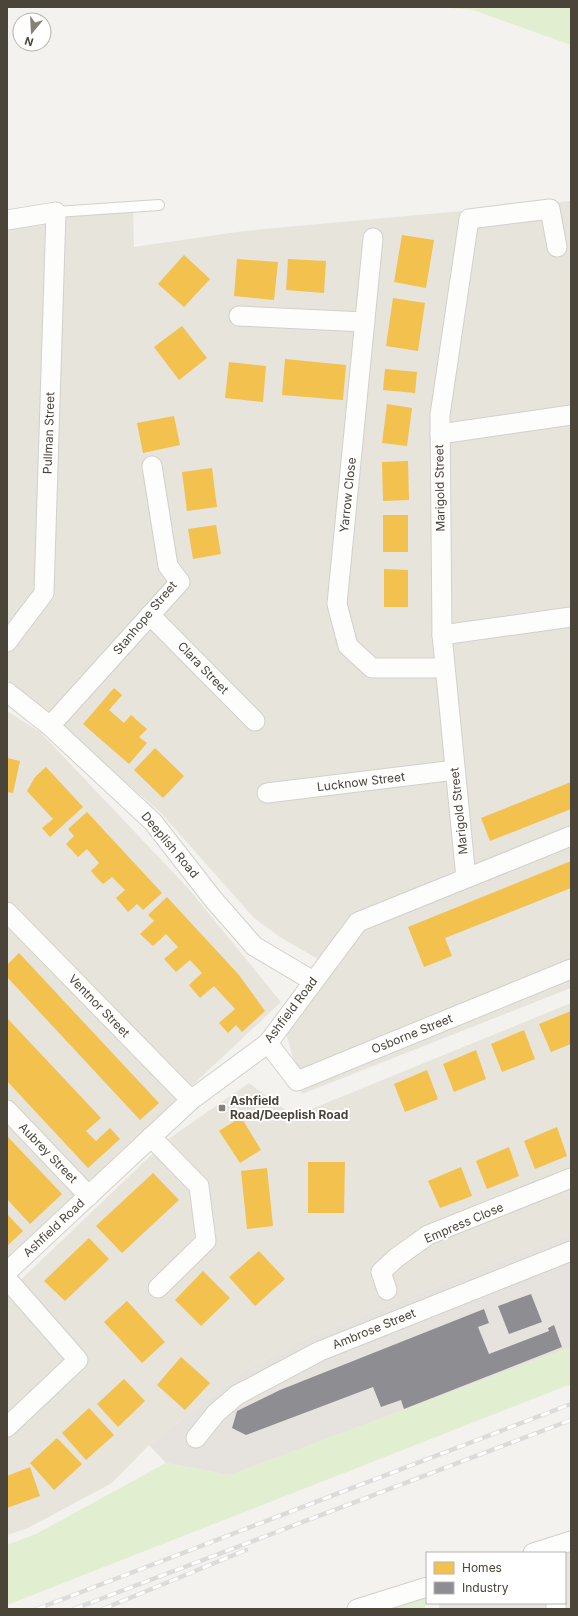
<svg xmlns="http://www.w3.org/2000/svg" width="578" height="1616" viewBox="0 0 578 1616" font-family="Inter,sans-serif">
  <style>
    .residential { fill: #e7e4dc }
    .industrial { fill: #e6e2de }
    .green { fill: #e1eecf }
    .homes { fill: #f2c14e }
    .industry { fill: #8d8d92 }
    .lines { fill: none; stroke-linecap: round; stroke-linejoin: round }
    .lane-casing { stroke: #d2d0cb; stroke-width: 12 }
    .street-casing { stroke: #d2d0cb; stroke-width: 21 }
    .lane { stroke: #fdfdfc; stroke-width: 10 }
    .street { stroke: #fdfdfc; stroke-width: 19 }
    .rail-casing { stroke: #dbdbda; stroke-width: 4.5 }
    .rail { stroke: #fff; stroke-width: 3; stroke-dasharray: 9; stroke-linecap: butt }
    .poi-dot { fill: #868178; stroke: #fff; stroke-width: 1.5 }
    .labels { text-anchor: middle; stroke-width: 4; stroke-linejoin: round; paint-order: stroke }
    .street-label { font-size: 12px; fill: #4b4439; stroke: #fff }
    .poi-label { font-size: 12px; font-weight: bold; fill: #4b4439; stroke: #fff; text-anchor: start }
  </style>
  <rect width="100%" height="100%" fill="#f4f2ee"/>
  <g class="residential">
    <path d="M571,201V988L302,1094L286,1032L335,969L280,937L254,918L161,813L7,679V219L133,207L134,247L244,231Z"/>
    <path d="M7,711L40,732L188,888L281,1002L7,1260Z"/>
    <path d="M571,1003V1233L308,1337L246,1369L149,1445L112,1483L28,1528L7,1535V1293L167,1140L249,1083L294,1116Z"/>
    <path d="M571,1552V1609H439V1603H565V1554Z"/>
  </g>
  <path class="industrial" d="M571,1233V1347L230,1475L166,1463L149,1445L246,1369L308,1337Z"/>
  <g class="green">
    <path d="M440,7H571V45L473,10Z"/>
    <path d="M571,1347V1384L7,1605V1545L36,1534L166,1463L230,1475Z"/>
    <path d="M425,1589V1609H366Z"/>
  </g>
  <g class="homes">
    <path d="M402,235L434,240L426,288L394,282Z"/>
    <path d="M184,255L210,279L184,307L158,284Z"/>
    <path d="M237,259L278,262L274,300L234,296Z"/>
    <path d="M288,259L326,261L324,293L286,290Z"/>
    <path d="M393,298L425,303L418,351L386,346Z"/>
    <path d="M182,326L207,358L179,380L154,347Z"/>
    <path d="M285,359L346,365L343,400L282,395Z"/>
    <path d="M229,362L266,366L263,402L225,398Z"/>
    <path d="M385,369L417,372L415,393L383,390Z"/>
    <path d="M387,404L412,408L407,446L382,443Z"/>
    <path d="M174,416L180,445L143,453L137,423Z"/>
    <path d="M408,461L409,500L383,501L382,462Z"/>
    <path d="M212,468L217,507L187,511L182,472Z"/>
    <rect x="383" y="515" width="25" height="37"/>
    <path d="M216,525L221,554L193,559L188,529Z"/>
    <path d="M384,569L408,570V607H384Z"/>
    <path d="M114,688L122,695L109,710L124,723L131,715L147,729L139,737L147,743L129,764L83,724Z"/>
    <path d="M155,748L184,776L163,798L134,770Z"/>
    <path d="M7,758L20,761L13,793L7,792Z"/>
    <path d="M46,767L83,807L50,837L42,828L53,819L27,791L35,777Z"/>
    <path d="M571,782V809L490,841L481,818Z"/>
    <path d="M87,812L162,893L143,910L137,904L128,912L116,898L125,890L112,877L103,884L97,878L91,871L99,863L87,849L78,857L66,844L74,836L68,829Z"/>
    <path d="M571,861V888L445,938L452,956L424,967L408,927Z"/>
    <path d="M167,897L239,975L265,1011L242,1032L236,1025L228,1033L219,1023L235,1009L214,986L200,998L189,985L202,973L190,960L176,972L164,959L178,947L166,934L153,946L140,934L154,921L148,915Z"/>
    <path d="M19,953L159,1103L140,1120L7,977V965Z"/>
    <path d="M571,1011V1044L551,1052L539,1024Z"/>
    <path d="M7,1018L101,1118L86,1131L96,1141L110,1128L120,1139L88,1168L7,1081Z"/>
    <path d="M524,1030L535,1059L502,1072L491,1044Z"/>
    <path d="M476,1050L486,1079L454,1092L443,1064Z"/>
    <path d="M427,1070L438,1099L405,1112L394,1084Z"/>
    <path d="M241,1117L261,1150L240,1163L219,1131Z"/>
    <path d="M557,1127L567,1156L535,1169L524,1141Z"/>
    <path d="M7,1136L62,1194L30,1224L7,1199Z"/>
    <path d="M509,1147L519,1176L487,1189L476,1161Z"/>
    <path d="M308,1162H345L344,1213H308Z"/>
    <path d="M461,1167L472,1196L440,1208L428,1181Z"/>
    <path d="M267,1168L273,1226L247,1229L241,1171Z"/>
    <path d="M153,1173L179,1200L122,1253L96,1226Z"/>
    <path d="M7,1214L23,1231L7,1246Z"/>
    <path d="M89,1238L109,1259L65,1301L44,1281Z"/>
    <path d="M259,1251L285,1279L255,1306L229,1277Z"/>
    <path d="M203,1271L230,1298L201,1326L175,1300Z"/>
    <path d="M127,1301L165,1342L142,1363L104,1322Z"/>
    <path d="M181,1357L210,1383L185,1410L157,1385Z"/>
    <path d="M124,1379L145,1401L118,1427L97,1404Z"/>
    <path d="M89,1408L114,1435L86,1460L62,1433Z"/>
    <path d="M57,1438L82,1464L54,1490L30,1463Z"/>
    <path d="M30,1467L40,1496L7,1508V1476Z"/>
  </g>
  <g class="industry">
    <path d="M531,1294L542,1322L509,1334L498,1306Z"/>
    <path d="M484,1309L489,1323L478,1327L489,1354L549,1331L548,1328L554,1325L562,1347L404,1409L401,1400L381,1407L373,1387L246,1435L232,1428L237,1411L280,1390Z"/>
  </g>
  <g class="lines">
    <g class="lane-casing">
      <path id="lane" d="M56,212L159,205"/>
    </g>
    <g class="street-casing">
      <g id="street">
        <path d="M7,220L56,212L44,593L7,642"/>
        <path d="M373,238L337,604L348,646L372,668H444"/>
        <path d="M239,316L365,322"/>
        <path d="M440,434L571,415"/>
        <path d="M150,615L255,721"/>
        <path d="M442,635L571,617"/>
        <path d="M7,692L50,726L153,822L213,899L254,946L313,981"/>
        <path d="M50,726L180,582L168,566L152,466"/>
        <path d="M267,793L455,770"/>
        <path d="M466,878L442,635L440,415L469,219L550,209L557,247"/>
        <path d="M7,912L191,1100"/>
        <path d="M268,1043L297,1081L571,969"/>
        <path d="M7,1110L89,1196"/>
        <path d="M151,1137L199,1186L206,1241L158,1288"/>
        <path d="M7,1272L191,1100L268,1043L358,922L571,836"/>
        <path d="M7,1279L78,1360L7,1427"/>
        <path d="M387,1290L381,1272L396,1258L428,1235L571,1178"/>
        <path d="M196,1438L216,1413L237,1395L320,1351L571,1251"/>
        <path d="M533,1553L571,1541"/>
        <path d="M556,1603V1609"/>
        <path d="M357,1609L427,1587"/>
      </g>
    </g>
    <use href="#lane" class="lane"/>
    <use href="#street" class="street"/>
    <g class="rail-casing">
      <g id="rail">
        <path d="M37,1609L571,1404"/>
        <path d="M74,1609L571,1420"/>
        <path d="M103,1609L246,1550"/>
      </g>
    </g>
    <use href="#rail" class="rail"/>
  </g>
  <rect class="poi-dot" x="218" y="1104" width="8" height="8" rx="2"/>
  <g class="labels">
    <g class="street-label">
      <text transform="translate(49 433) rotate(-88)" y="4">Pullman Street</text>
      <text transform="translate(440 488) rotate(-91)" y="4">Marigold Street</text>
      <text transform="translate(348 495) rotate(-84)" y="4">Yarrow Close</text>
      <text transform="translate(145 618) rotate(-50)" y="4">Stanhope Street</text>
      <text transform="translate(203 668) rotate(46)" y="4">Clara Street</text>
      <text transform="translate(361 782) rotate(-7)" y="4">Lucknow Street</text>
      <text transform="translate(459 811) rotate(-96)" y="4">Marigold Street</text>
      <text transform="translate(170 845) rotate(50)" y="4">Deeplish Road</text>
      <text transform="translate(99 1006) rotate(46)" y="4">Ventnor Street</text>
      <text transform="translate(291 1010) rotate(-53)" y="4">Ashfield Road</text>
      <text transform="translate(412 1034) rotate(-22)" y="4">Osborne Street</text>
      <text transform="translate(48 1153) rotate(46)" y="4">Aubrey Street</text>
      <text transform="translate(464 1223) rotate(-23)" y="4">Empress Close</text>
      <text transform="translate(54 1228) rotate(-43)" y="4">Ashfield Road</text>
      <text transform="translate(374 1329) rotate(-22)" y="4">Ambrose Street</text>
    </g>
    <g class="poi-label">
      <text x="230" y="1105">Ashfield<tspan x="230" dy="14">Road/Deeplish Road</tspan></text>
    </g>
  </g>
  <rect width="578" height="1616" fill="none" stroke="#4b4439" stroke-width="16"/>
  <rect x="426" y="1552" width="140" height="52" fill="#ffffff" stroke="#b7b4b0"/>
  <rect x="434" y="1562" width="20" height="12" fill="#f2c14e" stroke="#b7b4b0"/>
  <text x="462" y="1572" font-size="12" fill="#4b4439">Homes</text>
  <rect x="434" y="1582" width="20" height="12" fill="#8d8d92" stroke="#b7b4b0"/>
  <text x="462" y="1592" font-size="12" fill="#4b4439">Industry</text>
  <g transform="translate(32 32) rotate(198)"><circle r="19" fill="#ffffff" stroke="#b7b4b0"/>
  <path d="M0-3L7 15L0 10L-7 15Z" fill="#868178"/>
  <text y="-6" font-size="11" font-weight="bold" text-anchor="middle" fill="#4b4439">N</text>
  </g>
</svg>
